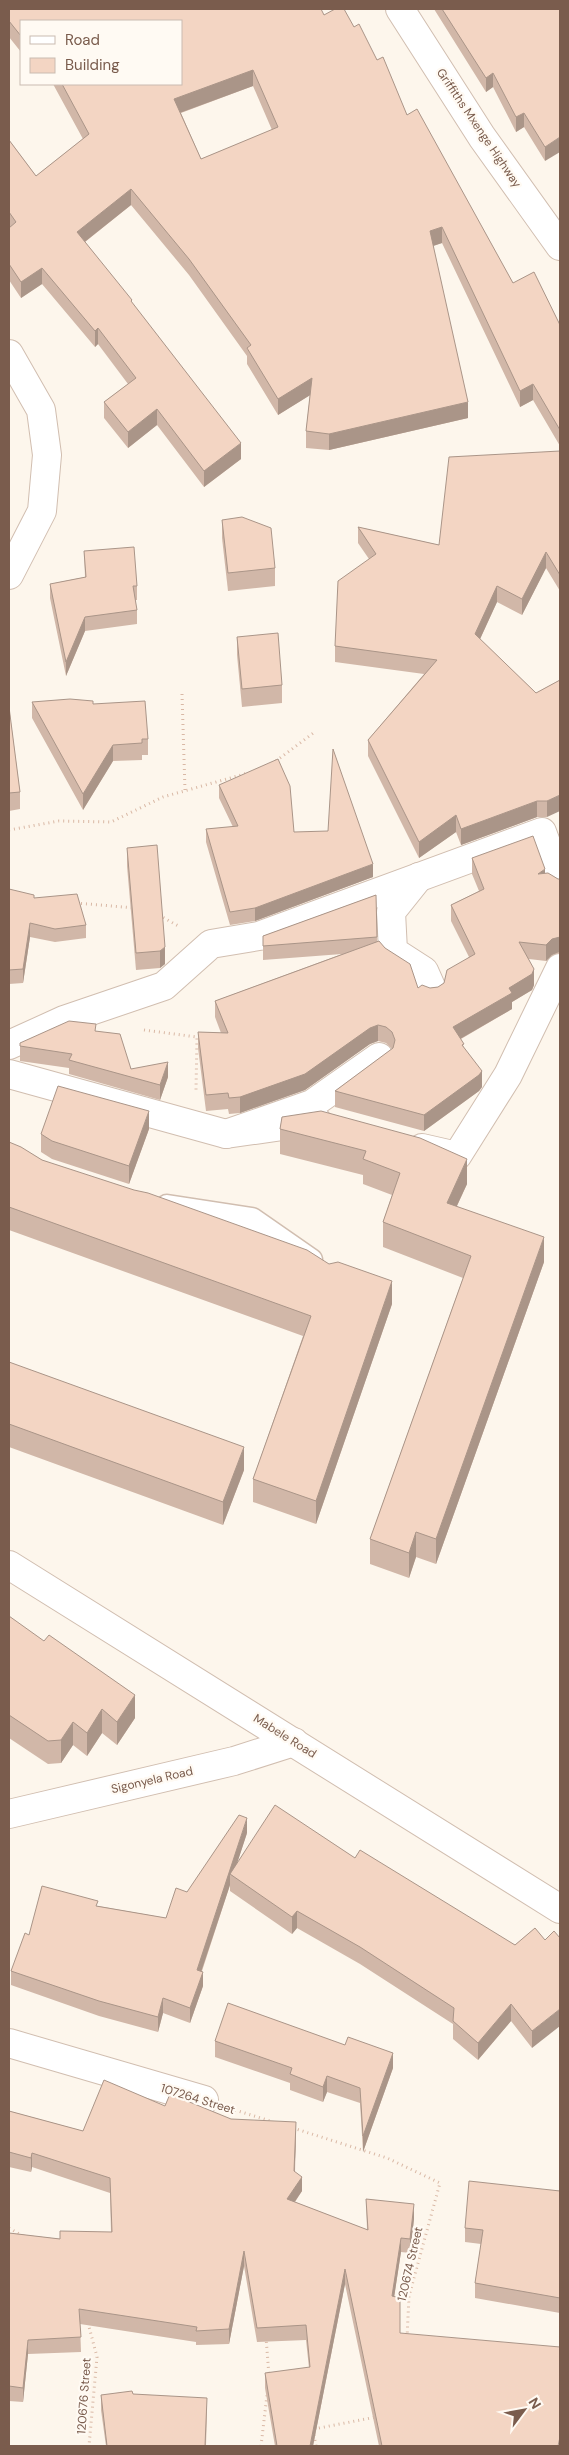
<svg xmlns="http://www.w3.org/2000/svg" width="569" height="2455" viewBox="0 0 569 2455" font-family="'DM Sans',sans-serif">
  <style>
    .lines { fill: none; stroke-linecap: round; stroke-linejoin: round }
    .service-casing { stroke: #d1beb0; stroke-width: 25 }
    .minor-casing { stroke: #d1beb0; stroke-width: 30 }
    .tertiary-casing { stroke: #d1beb0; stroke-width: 30 }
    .path { stroke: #d9b8a5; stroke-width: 3; stroke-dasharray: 1 4; stroke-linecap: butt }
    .service { stroke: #fff; stroke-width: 22 }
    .minor { stroke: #fff; stroke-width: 28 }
    .tertiary { stroke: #fff; stroke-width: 28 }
    .wall { fill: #d1b7a8; fill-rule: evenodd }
    .shaded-wall { fill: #aa9588 }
    .building { fill: #f3d5c3; stroke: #aa9588; fill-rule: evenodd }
    .labels { text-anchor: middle; stroke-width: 4.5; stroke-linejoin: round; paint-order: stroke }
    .street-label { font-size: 12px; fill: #7a5c4d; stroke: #fffaf3 }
  </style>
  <rect width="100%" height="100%" fill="#fdf6ec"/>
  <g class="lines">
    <g class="service-casing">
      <path id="service" d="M167,1206L252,1219L311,1260"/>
    </g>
    <g class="minor-casing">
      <g id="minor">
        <path d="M9,354L41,410L47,455L42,511L9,575"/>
        <path d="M419,877L391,912L393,951L424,971L432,989"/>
        <path d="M9,1045L64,1020L164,986L211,944L259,936L542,832L560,880"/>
        <path d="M9,1074L226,1134"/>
        <path d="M317,1121L226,1134L312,1104L379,1057"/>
        <path d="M422,1148L457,1156L508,1075L560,968"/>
        <path d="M9,1565L560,1909"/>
        <path d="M9,1814L234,1761L294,1742"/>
        <path d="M9,2043L204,2100"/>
      </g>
    </g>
    <g class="tertiary-casing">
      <path id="tertiary" d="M400,9L482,137L560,246"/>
    </g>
    <g class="path">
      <path d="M182,694L185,791"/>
      <path d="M276,761L316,731"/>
      <path d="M9,830L59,821L111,822L163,797L248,773"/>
      <path d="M76,903L135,908"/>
      <path d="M159,915L180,927"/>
      <path d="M144,1030L197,1037L196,1090"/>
      <path d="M235,2110L270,2121"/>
      <path d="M293,2128L387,2158L440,2183L409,2296L407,2338"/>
      <path d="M9,2228L23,2236"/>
      <path d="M88,2323L97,2357L89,2446"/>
      <path d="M266,2337L269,2376"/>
      <path d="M314,2429L376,2417"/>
      <path d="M314,2435L316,2446"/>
      <path d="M261,2446L267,2395"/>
    </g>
    <use href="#service" class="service"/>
    <use href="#minor" class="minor"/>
    <use href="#tertiary" class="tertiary"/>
  </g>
  <g class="wall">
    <path d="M9,9L324,15L354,27L377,60L407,115L513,283L560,325V446L533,400L520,407L442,243L433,246L468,418L329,450L306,448V431L310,395L278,415L247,364V356L189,275L131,205L85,242L132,304L241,459L204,487L157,425L128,448L104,418V402L128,384L98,344L95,347L42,284L21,298L9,280V140L36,176L83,139L53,84H181L21,21V52L9,37ZM253,86L272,130L201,159L181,113Z"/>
    <path d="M434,9H560L545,161L524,127L516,132L493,87L486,92Z"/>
    <path d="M560,451V591L546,568L522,615L497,602L480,639L536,693L560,680L547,817H537L461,845L456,832L419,858L368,756V740L424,674L335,662V646L369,559L358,543V527L439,545Z"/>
    <path d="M222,520L275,568V586L228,591L222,538Z"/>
    <path d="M84,551L137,586V600H135L137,610V624L85,631L66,676L50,598V584L85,577Z"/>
    <path d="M237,637L282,685V703L242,707L237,655Z"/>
    <path d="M32,702L93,704L148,739V755H142V760L113,761L83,810L32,718Z"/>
    <path d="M9,707L20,792V809L9,811Z"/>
    <path d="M219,785L294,832L373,877L255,921L230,925L206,842V829L233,827L219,798Z"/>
    <path d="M127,848L165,964L160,968L136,970L127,866Z"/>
    <path d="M472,858L545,873L558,879H560V953L552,955L546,961L529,959L534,985L532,990L512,1002V1009L461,1039L464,1048L482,1087L479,1091L424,1131L335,1107V1091L392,1049L386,1043L378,1041L370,1044L305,1090L240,1113L229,1114L228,1109L206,1111L198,1048V1032L221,1033L215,1017V1001L342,954L263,960V936L376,895L377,941L418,988H430L438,987L444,983L469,957L451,921V905L479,891L472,874Z"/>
    <path d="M9,889L34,898L86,925V938L55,942L30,937L23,983L9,984Z"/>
    <path d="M96,1031L131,1069L168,1077L160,1100L69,1074V1068L20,1061V1046Z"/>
    <path d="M282,1117L467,1184L457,1206L544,1262L436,1564L416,1557L409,1578L370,1564V1539L463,1278L383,1247V1222L392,1195L363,1184V1175L280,1154V1129Z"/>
    <path d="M149,1129L129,1184L52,1159L41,1152V1134Z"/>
    <path d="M9,1142L42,1160L392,1304L316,1524L253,1502V1479L303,1336L9,1230Z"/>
    <path d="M9,1362L244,1470L223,1525L9,1447Z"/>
    <path d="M9,1616L135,1718L117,1745L102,1733L87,1756L73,1745L61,1763L48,1764L9,1738Z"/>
    <path d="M247,1833L237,1863L355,1858L515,1945L535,1928L532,2048L511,2021L478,2060L453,2039V2024L360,1964L297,1928L292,1934L230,1891V1885L202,1971L203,1986L190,2023L163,2013L158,2032L99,2016L11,1985V1971L29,1935L98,1906L166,1918L187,1892Z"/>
    <path d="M215,2041L345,2045L393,2068L363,2152L360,2103L327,2092L323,2102L290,2090V2083L215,2057Z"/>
    <path d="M559,2086H560V2111L559,2104Z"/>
    <path d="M165,2106L231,2119L296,2136L295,2172L302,2191L295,2202L367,2230L366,2199L414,2219L410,2253L401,2252L394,2297L400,2333L560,2446H379L345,2284L313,2446H275L265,2388V2373L309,2368L306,2340L257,2342L244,2266L229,2344L196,2345V2342L80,2324L81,2352L28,2354L23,2402L9,2401V2233L60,2239L111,2232L110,2193L32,2167L31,2172L9,2167V2111L83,2131Z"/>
    <path d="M560,2191V2313L475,2298V2283L481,2244L465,2242V2228Z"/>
    <path d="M133,2394L207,2412L206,2446H106L101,2410V2395Z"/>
  </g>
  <g class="shaded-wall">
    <path d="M253,70V86L174,115V99Z"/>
    <path d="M493,73V87L486,92V78Z"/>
    <path d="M524,113V127L516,132V117Z"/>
    <path d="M560,137V152L545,161V147Z"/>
    <path d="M131,189V205L77,248V232Z"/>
    <path d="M442,227V243L430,247V231Z"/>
    <path d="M42,268V284L21,298V282Z"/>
    <path d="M98,328V344L95,347V331Z"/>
    <path d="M312,378V394L278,415V399Z"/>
    <path d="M533,384V400L520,407V391Z"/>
    <path d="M468,402V418L329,450V434Z"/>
    <path d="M157,409V425L128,448V432Z"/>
    <path d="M241,443V459L204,487V471Z"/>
    <path d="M546,552V568L522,615V599Z"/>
    <path d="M497,586V602L475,650V634Z"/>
    <path d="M85,617V631L66,676V662Z"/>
    <path d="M113,745V761L83,810V794Z"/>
    <path d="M560,795V811L547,817V801Z"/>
    <path d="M537,801V817L461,845V829Z"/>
    <path d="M456,815V832L419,858V842Z"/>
    <path d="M373,864V877L255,921V908Z"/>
    <path d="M545,869V885L538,874Z"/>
    <path d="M30,923V937L23,983V969Z"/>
    <path d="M559,936V952L552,955L546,961V945L552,939Z"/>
    <path d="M165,947V964L160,968V951Z"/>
    <path d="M534,969V985L532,990L512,1002V1009L453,1043V1027Z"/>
    <path d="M378,1025V1041L370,1044L305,1090L240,1113V1097L370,1028Z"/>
    <path d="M168,1062V1077L160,1100V1085Z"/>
    <path d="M482,1071V1087L479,1091L424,1131V1115Z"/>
    <path d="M149,1111V1129L129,1184V1166Z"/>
    <path d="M467,1159V1184L447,1227V1203Z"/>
    <path d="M544,1237V1262L436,1564V1539Z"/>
    <path d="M392,1281V1304L316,1524V1501Z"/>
    <path d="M244,1447V1470L223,1525V1502Z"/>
    <path d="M416,1532V1557L409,1578V1553Z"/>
    <path d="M135,1695V1718L117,1745V1722Z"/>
    <path d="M102,1709V1733L87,1756V1733Z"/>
    <path d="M73,1722V1745L61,1763V1740Z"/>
    <path d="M247,1818V1833L233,1876L230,1874V1885L197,1984V1970Z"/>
    <path d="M297,1911V1928L292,1934V1917Z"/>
    <path d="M203,1972V1986L190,2023V2008Z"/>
    <path d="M163,1998V2013L158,2032V2017Z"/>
    <path d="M511,2004V2021L478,2060V2043Z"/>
    <path d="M560,2009V2026L532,2048V2031Z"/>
    <path d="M393,2053V2068L363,2152V2136Z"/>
    <path d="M327,2076V2092L323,2102V2087Z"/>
    <path d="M296,2122V2136L294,2186V2171Z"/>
    <path d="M32,2153V2167L31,2172V2158Z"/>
    <path d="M302,2177V2191L287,2213V2199Z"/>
    <path d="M414,2204V2219L410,2253V2239Z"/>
    <path d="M401,2238V2252L392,2311V2296Z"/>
    <path d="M244,2251V2266L229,2344V2329Z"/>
    <path d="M345,2269V2284L313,2446H310Z"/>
    <path d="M28,2340V2354L23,2402V2388Z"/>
  </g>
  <g class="building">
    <path d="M9,9H321L324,15L335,9H344L354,27L359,24L377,60L383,57L407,115L417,109L513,283L534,272L560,325V430L533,384L520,391L442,227L430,231L468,402L329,434L306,431L312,378L278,399L247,348L251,345L189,259L131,189L77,232L132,300L131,301L241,443L204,471L157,409L128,432L104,402L136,378L98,328L95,331L42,268L21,282L9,264V228L16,222L9,212V140L36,176L89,134L62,84H181V21H21V36L9,21ZM253,70L278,127L201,159L174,99Z"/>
    <path d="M442,9H560V137L545,147L524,113L516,117L493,73L486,78Z"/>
    <path d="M560,451V575L546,552L522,599L497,586L475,634L536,693L560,680V795L547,801H537L461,829L456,815L419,842L368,740L437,660L335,646L338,581L376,554L358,527L439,545L449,457Z"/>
    <path d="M242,517L271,528L275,568L228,573L222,520Z"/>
    <path d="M134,547L137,586H133L137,610L85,617L66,662L50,584L86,577L84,551Z"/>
    <path d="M278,633L282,685L242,689L237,637Z"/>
    <path d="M70,699L93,701V704L145,701L148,739H142V743L113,745L83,794L32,702Z"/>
    <path d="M9,707L20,792L9,793Z"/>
    <path d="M333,749L373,864L255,908L230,912L206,829L238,826L219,785L278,759L290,786L294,832L328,831Z"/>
    <path d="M533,836L545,869L538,874L548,873L558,879H560V937L552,939L546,945L519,942L534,969L532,974L509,988L512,993L453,1027L464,1044L462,1045L482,1071L479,1075L424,1115L335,1091L393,1048L395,1040L392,1032L386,1027L378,1025L370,1028L305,1074L240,1097L229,1098L228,1093L206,1095L198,1032L228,1033L215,1001L379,941L385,948L410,964L418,988L422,985L430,988L438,987L444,983L447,970L475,954L451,905L484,889L472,858Z"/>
    <path d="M157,845L165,947L160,951L136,953L127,848Z"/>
    <path d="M9,889L34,895V898L77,894L86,925L55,929L30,923L23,969L9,970Z"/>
    <path d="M376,895L377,937L263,946V936Z"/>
    <path d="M69,1021L96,1024L95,1031L120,1034L131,1069L168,1062L160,1085L69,1060L72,1054L20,1046V1043Z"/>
    <path d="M58,1086L149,1111L129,1166L52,1141L41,1134Z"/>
    <path d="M321,1111L420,1138L467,1159L447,1203L544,1237L436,1539L416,1532L409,1553L370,1539L471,1256L383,1222L400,1173L363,1159L366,1151L280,1129L282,1117Z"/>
    <path d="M9,1142L21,1147L42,1160L134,1190L148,1193L307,1250L329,1264L338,1262L392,1281L316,1501L253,1479L311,1316L9,1207Z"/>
    <path d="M9,1362L244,1447L223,1502L9,1424Z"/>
    <path d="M9,1616L44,1641L49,1635L135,1695L117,1722L102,1709L87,1733L73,1722L61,1740L48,1741L9,1715Z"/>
    <path d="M275,1805L355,1858L360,1850L515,1945L535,1928L545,1940L554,1931L560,1938V2009L532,2031L511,2004L478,2043L453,2021L454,2008L360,1947L297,1911L292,1917L230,1874Z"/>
    <path d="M239,1815L247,1818L197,1970L203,1972L190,2008L163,1998L158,2017L99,2001L11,1971L25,1933L29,1935L42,1886L98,1901L96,1906L166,1918L176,1888L187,1892Z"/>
    <path d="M228,2003L345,2045L348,2037L393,2053L363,2136L360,2088L327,2076L323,2087L290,2074L292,2068L215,2041Z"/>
    <path d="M104,2080L165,2106L170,2094L231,2119L296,2122L294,2171L302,2177L287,2199L368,2230L366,2199L414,2204L410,2239L401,2238L392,2296L400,2298V2333L560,2347V2437L558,2446H382L345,2269L310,2446H277L265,2373L310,2367L306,2325L257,2328L244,2251L229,2329L196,2331L197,2327L79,2309L81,2337L28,2340L23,2388L9,2386V2233L60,2239V2231L112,2232L110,2178L32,2153L31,2158L9,2152V2111L83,2131Z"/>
    <path d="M469,2181L560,2191V2298L475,2283L483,2230L465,2228Z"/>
    <path d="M132,2391L133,2394L207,2398L205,2446H107L101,2395Z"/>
  </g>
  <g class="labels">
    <g class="street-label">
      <text transform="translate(479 128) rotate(56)" y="4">Griffiths Mxenge Highway</text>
      <text transform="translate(285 1736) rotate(32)" y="4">Mabele Road</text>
      <text transform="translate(152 1780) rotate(-13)" y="4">Sigonyela Road</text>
      <text transform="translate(198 2099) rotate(17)" y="4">107264 Street</text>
      <text transform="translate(410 2264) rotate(-77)" y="4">120674 Street</text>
      <text transform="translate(84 2396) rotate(-86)" y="4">120676 Street</text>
    </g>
  </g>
  <rect width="569" height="2455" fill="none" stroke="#7a5c4d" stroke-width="20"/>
  <rect x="20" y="20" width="162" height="65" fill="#fffaf3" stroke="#cabbb1"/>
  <rect x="30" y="36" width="25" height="8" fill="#ffffff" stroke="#cabbb1"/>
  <text x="65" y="45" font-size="15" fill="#7a5c4d">Road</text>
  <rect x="30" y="58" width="25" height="15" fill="#f3d5c3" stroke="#cabbb1"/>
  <text x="65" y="70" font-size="15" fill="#7a5c4d">Building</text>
  <g transform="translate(524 2410) rotate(58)" stroke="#fffaf3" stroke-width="4" paint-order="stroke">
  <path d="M0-4L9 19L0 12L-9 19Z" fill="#7a5c4d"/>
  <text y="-8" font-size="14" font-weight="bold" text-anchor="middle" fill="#7a5c4d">N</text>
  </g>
</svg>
